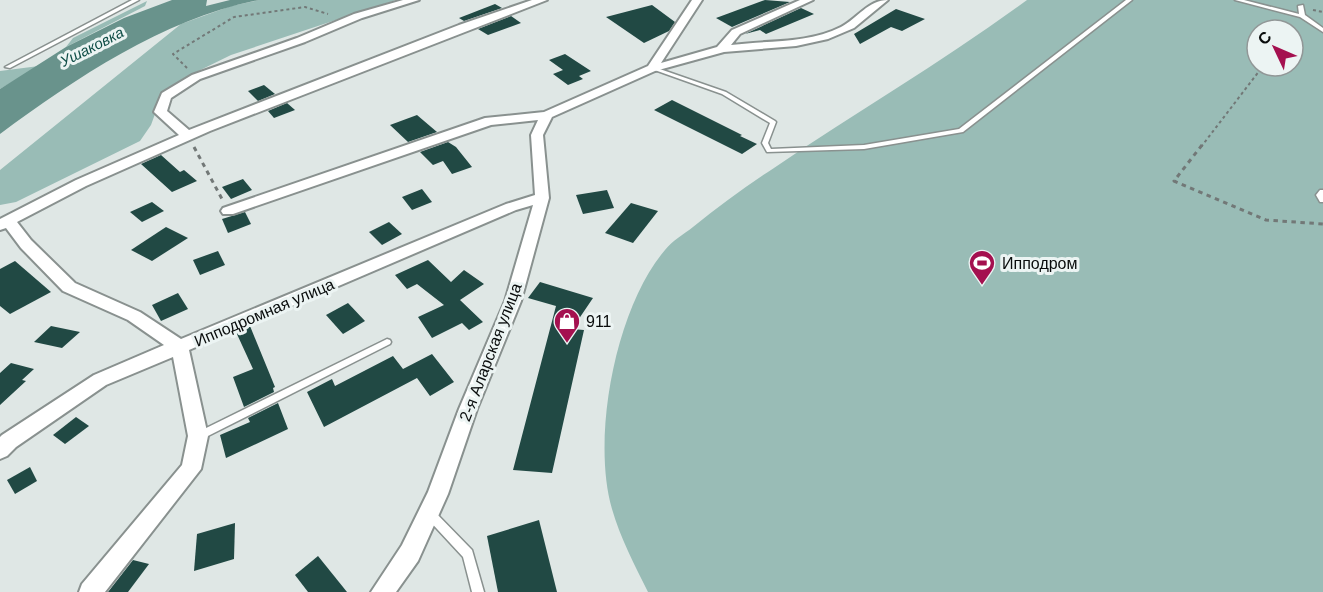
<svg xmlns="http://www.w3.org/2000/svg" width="1323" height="592" viewBox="0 0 1323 592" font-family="Helvetica,sans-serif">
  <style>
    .green { fill: #99bcb6; fill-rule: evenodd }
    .water { fill: #69938c }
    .building { fill: #214944 }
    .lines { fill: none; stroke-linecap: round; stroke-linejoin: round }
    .lane-casing { stroke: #89918f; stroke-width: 3 }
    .street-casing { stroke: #89918f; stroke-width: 4 }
    .path-far1 { stroke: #727877; stroke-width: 2; stroke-dasharray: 3 3; stroke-linecap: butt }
    .path { stroke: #727877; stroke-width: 3; stroke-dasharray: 4.5 4.5; stroke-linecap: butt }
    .lane { fill: #fff; fill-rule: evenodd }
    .street { fill: #fff; fill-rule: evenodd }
    .labels { text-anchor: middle; stroke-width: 6; stroke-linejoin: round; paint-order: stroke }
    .far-water-label { font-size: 15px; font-style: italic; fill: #0e4d46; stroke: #ecf4f3 }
    .poi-label { font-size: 16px; fill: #090c0c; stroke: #ecf4f3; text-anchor: start }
    .street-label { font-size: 16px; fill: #090c0c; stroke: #ecf4f3 }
  </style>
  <rect width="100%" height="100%" fill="#dfe7e5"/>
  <g class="green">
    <path d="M259,0H396L231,55L184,78L163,92L151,125L140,141L16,202L0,205V170L181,24L231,6Z"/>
    <path d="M1027,0H1323V592H648C635,566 620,537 612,509C591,437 616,307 665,250C672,241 684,234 693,227C719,206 746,186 774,168C858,111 946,60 1027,0ZM1257,30H1293V66H1257Z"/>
    <path d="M147,1L145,6L66,47L73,38Z"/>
    <path d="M39,66L0,89V71Z"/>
  </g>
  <path class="water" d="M172,0H207L206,6L230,0H259C163,19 78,77 0,134V89L66,47L124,18Z"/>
  <g class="building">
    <path d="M765,0L790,2L732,27L716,18Z"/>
    <path d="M495,4L502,8L464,21L459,18Z"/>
    <path d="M652,5L675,22L669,31L644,43L606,17Z"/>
    <path d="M801,8L814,14L766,34L760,30L745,34Z"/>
    <path d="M896,9L925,19L902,31L891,27L860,44L854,34Z"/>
    <path d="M511,16L521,23L488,35L478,29Z"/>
    <path d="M565,54L591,71L579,76L583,79L568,85L553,74L563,70L549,60Z"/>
    <path d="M264,85L275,94L258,101L248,91Z"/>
    <path d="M672,100L742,135L740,136L757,144L742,154L654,110Z"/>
    <path d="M287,103L295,110L274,118L268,111Z"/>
    <path d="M417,115L437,132L408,142L390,125Z"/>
    <path d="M448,142L456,147L472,167L452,174L443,161L433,165L420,152Z"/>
    <path d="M161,155L180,172L184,170L197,181L172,192L141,164Z"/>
    <path d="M243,179L252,190L231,199L222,187Z"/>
    <path d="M422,189L432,202L412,210L402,197Z"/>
    <path d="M607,190L614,208L583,214L576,195Z"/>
    <path d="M152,202L164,211L142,222L130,212Z"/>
    <path d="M631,203L658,211L633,243L605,233Z"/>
    <path d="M245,212L251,224L228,233L222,219Z"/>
    <path d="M389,222L402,234L382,245L369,232Z"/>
    <path d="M166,227L188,238L152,261L131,250Z"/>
    <path d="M218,251L225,265L200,275L193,260Z"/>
    <path d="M428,260L451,282L464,270L484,284L460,300L483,322L469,330L462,323L432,338L418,317L444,305L417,284L407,289L395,275Z"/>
    <path d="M15,261L51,292L10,314L0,306V269Z"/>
    <path d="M540,282L593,298L572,329L584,330L552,473L513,470L556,306L528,298Z"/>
    <path d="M178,293L188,309L161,321L152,305Z"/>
    <path d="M348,303L365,321L343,334L326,315Z"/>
    <path d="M51,326L80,332L62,348L34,342Z"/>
    <path d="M250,326L275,387L273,388L274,392L244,407L233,377L253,369L236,332Z"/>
    <path d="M432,354L454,382L430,396L417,378L324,427L307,392L332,379L335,386L393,356L403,369Z"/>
    <path d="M11,363L34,369L22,380L26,381L0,405V373Z"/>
    <path d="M278,403L288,429L226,458L220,435L250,422L248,418Z"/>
    <path d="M76,417L89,426L65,444L53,435Z"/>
    <path d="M30,467L37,481L15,494L7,480Z"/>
    <path d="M539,520L557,592H498L487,536Z"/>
    <path d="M235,523L234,559L194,571L197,534Z"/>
    <path d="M318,556L347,592H308L295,575Z"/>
    <path d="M133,560L149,564L128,592H108Z"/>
  </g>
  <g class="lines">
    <g class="lane-casing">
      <g id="lane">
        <path d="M132,0H139L10,68L5,67Z"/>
        <path d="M1126,0H1132L963,132L864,149L767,152L762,143L770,123L722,94L649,68L654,67L726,92L775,121L776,122L768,143L771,149L864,145L959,129Z"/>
        <path d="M1235,0H1244L1299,14L1298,6L1303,5L1305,15L1323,28V32L1300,17Z"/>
        <path d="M1320,190H1323V202H1320L1316,195Z"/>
        <path d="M387,339L390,340L391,342L390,344L202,439L199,440L196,439L194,436L196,433Z"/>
        <path d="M429,508L433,510L472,550L484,592H472L463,557L425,516L424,513L425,510Z"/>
      </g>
    </g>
    <g class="street-casing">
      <path id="street" d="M403,0H419L362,18L305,42L200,79L171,98L167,111L189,130L459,25L532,0H547L210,131L86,186L17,222L31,240L75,283L140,312L181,339L506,204L535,195L531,135L538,120L491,125L233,214H223L221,211L223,208L485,118L544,112L648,66L692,0H702L661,63L717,47L732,30L800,0H813L740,34L731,45C767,40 808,44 841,27C858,18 868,0 888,0L854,28L828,39L796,46L724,52L655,71L552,117L543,135L549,198L521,301L477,409L448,494L418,561L396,592H371L402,545L428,492L459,409L505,301L533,205L516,210L189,350L208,436L201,469L105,592H79L82,584L182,465L188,436L173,357L106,385L16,447L7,456L0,459V437L2,435L94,375L164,345L128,320L63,291L21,248L6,228L0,230V219L76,180L179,135L154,112L162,93L192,75L297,38L354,14Z"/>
    </g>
    <g class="path-far1">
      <path d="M1313,10L1323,12"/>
      <path d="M187,68L173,54L234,17L305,7L328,14"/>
      <path d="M1201,147L1263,66"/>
    </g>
    <g class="path">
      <path d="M1202,145L1174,181L1266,220L1323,224"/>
      <path d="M194,147L222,199"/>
    </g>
    <use href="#lane" class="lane"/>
    <use href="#street" class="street"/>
  </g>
  <defs>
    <g id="stadium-pin" transform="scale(1.35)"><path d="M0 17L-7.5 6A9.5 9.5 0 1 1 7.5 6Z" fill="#a4104f" stroke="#ecf4f3"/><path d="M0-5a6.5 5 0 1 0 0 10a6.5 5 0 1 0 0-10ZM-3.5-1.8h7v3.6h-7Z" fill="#fff"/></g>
    <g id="shop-pin" transform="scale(1.35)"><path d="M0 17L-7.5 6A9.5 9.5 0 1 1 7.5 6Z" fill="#a4104f" stroke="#ecf4f3"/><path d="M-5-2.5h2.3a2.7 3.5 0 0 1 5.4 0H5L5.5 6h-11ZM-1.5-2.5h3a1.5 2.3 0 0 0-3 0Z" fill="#fff"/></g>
  </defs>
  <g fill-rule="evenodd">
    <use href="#stadium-pin" x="982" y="263"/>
    <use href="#shop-pin" x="567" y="321"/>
  </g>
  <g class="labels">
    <g class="far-water-label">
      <text transform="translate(92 47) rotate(-27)" y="5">Ушаковка</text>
    </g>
    <g class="poi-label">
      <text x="1002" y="269">Ипподром</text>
      <text x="586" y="327">911</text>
    </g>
    <g class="street-label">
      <text transform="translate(264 312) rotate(-23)" y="6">Ипподромная улица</text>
      <text transform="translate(490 352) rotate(-69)" y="6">2-я Аларская улица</text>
    </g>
  </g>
  <g transform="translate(1275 48) rotate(314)"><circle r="28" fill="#ecf4f3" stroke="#919797" stroke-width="1.5"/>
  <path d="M0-4.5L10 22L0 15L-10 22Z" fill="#a4104f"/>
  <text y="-9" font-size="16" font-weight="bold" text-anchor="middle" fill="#090c0c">С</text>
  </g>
</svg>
